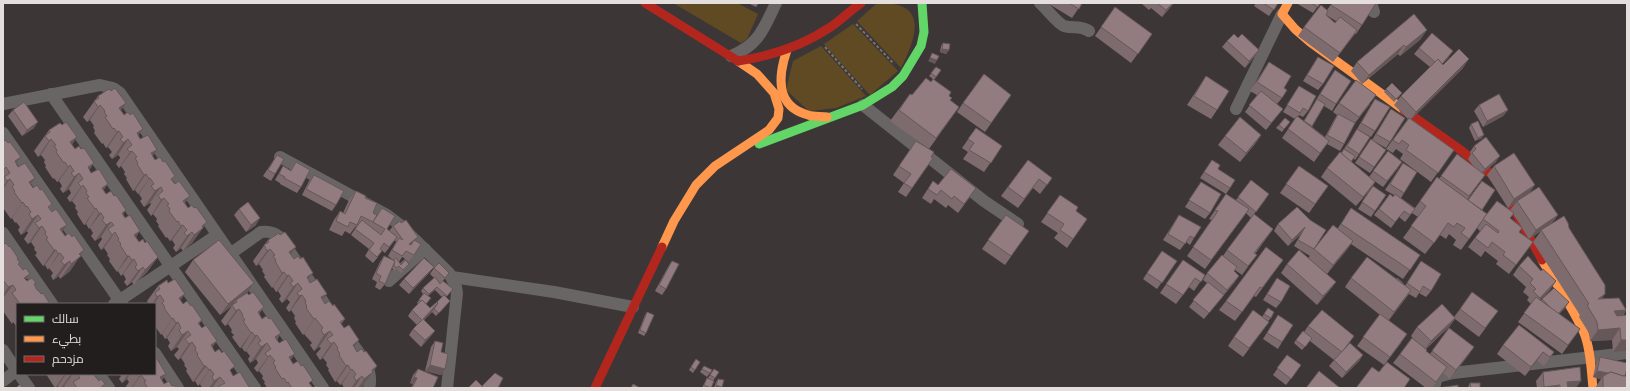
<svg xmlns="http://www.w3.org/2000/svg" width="1630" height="391" viewBox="0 0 1630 391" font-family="'Roboto Condensed',Cairo,sans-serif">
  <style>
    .green { fill: #604a24 }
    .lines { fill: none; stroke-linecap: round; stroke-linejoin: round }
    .path { stroke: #757272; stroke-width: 2; stroke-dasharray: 3 2; stroke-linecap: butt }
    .street { stroke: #686564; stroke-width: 12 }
    .fast { stroke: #63d668; stroke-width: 9 }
    .slow { stroke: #ff974d; stroke-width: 9 }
    .jam { stroke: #b3261e; stroke-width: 9 }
    .wall { fill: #7e6b6d; fill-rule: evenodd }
    .shaded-wall { fill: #665759 }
    .building { fill: #927c7f; stroke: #665759 }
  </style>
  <rect width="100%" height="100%" fill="#3c3736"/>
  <g class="green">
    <path d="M673,3H737L758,14L747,39L741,43Z"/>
    <path d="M881,3C930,3 915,40 901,68L857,21L875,5Z"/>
    <path d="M853,24L898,71L870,95L824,44Z"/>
    <path d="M821,46L866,96L836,108L809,111L786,90L793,61Z"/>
  </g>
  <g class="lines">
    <g class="path">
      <path d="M856,24L894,64"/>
      <path d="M825,47L862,89"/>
    </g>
    <g class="street">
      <path d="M1040,3C1047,9 1057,23 1064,26C1074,29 1079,25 1089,31"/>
      <path d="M1369,3L1372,6L1374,12"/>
      <path d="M731,56C759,45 764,28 776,3"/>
      <path d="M51,94L255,388"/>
      <path d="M3,104L100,85L113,88L120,93L323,388"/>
      <path d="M863,105L984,201L1018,224"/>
      <path d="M1236,109L1282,14"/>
      <path d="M3,133L122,304"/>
      <path d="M280,157L387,215L400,225L449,273L456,287L457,293L447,388"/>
      <path d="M3,233L52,304"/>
      <path d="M230,254L261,232C269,231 274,232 280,237L334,318"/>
      <path d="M452,277L554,292L633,307"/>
      <path d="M389,281L425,249"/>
      <path d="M114,304L217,235"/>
      <path d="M346,335C356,350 375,368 369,388"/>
      <path d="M3,350L17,371"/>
      <path d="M155,353L178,388"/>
      <path d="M19,374L29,388"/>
      <path d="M99,374L109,388"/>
      <path d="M3,381L17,370"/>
      <path d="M1434,388L1437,377L1453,373L1627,353"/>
    </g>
    <path class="fast" d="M759,144L863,105L892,87L903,76L921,46L924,32L922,3"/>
    <g class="slow">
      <path d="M1288,3L1282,14L1295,29L1310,42L1404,110"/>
      <path d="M787,50C778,76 775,106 808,115C814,117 821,116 827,117"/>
      <path d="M662,247L674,221L696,185L715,166L769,130L778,118L779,109L774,93L757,74L738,61"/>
      <path d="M1542,260C1556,284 1573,308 1584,333C1591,350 1591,370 1593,388"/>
    </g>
    <g class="jam">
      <path d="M645,3L738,61"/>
      <path d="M738,61C772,56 804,45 832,26C842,19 851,10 861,3"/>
      <path d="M1404,110L1462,151L1491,174L1501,186L1542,260"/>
      <path d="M595,388L662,247"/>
    </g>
  </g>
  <g class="wall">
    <path d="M748,3H759L756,7Z"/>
    <path d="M1050,3H1082L1072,18L1049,4Z"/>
    <path d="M1143,3H1174L1162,17L1151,8L1149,10L1142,4Z"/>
    <path d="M1256,3H1278L1269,16L1254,6Z"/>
    <path d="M1296,3H1320L1313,13Z"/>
    <path d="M1332,3L1362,25L1356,34H1355L1333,62L1298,36L1304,27L1327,10ZM1326,15L1336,21L1335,23Z"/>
    <path d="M1115,7L1152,34L1131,63L1095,36Z"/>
    <path d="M1421,39L1400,56L1398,54L1362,84L1351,71L1357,62Z"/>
    <path d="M1227,41L1259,50L1255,56L1245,68L1222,47Z"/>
    <path d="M943,43L949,50L946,54L940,52L941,46Z"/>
    <path d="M1419,48L1449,57L1442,64L1463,68L1411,119L1454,150L1431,182L1400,159L1403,154L1396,149L1393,153L1386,149L1408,119L1394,105L1401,96L1430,67L1414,54Z"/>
    <path d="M1318,57L1323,84L1318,90L1303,81Z"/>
    <path d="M1269,62L1284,88L1282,98L1277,104L1278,115L1266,130L1245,112L1257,95L1250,91Z"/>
    <path d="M936,67L941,70L934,80L949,96L950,100L959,107L929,149L931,157L933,158L906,197L898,192L904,183L893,175L916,141L926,147L890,121L910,94L912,95L931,82L933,79L929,76Z"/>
    <path d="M1335,70L1336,104L1332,111L1324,106L1312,127L1325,137L1334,120L1337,115L1333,112L1339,103L1370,104L1355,123L1344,144L1340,151L1327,144L1314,162L1282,138L1295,119L1283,112L1299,86L1308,111L1303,117L1299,115L1298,117L1304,121L1316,101V100Z"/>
    <path d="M1206,76L1217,110L1211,119L1187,105Z"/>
    <path d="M1386,89L1400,96L1394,102L1384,92Z"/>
    <path d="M1011,95L985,132L957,112L963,103Z"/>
    <path d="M98,96L121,110L155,160L163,162L175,176L172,180L188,208H194L207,222L192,243L183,251L181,248L176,252L173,248L175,245L172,240L170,241L167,237L166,238L158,226L159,225L156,221L157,219L153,214L151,216L147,210L151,204L150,203L144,207L140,201L142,199L139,194H138L135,190L133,191L126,179L127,178L124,174L125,172L121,166L119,168L116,164L120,158V157L118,155L112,159L109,155L112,152L108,147L106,148L103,143L102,144L94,133L95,131L93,127L94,126L90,120L87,122L83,117Z"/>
    <path d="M1375,99V131L1371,137L1357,129Z"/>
    <path d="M1479,105L1508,110L1503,116L1483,127L1474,111Z"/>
    <path d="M1391,109L1390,142L1386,148L1372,140Z"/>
    <path d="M13,110L34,128L22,136L8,116Z"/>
    <path d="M1285,118L1290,122L1282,132L1276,128Z"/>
    <path d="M1471,124L1482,138L1475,141L1469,128Z"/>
    <path d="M62,125L77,137L72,144L75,149H81L94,163L89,170L106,194L114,196L126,210L123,214L139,242L145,243L158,257L147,272L134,285L132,282L127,286L124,282L126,279L123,274L121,276L118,271L117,272L109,261L110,259L107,255L108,254L104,248L101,250L98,245L102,239L101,237L95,241L91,236L93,233L90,228L89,229L86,224L84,225L77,214L78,212L75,208L76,206L72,201L70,202L67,198L71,193L69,189L63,193L60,189L62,186L59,181L57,182L54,178L53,179L45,167L46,166L44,162L45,160L41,155L38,157L34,151L49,130Z"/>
    <path d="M976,128L1002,146L984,172L963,159L968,152L962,148Z"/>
    <path d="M1357,129L1359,154L1355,160L1353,158L1351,162L1369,177L1388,151L1398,168L1383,187L1373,180L1375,182L1369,191L1356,206L1321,177L1327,168L1344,149Z"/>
    <path d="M1261,135L1255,144L1240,162L1218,145L1225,136Z"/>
    <path d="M1371,139L1386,150L1370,173L1355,163Z"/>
    <path d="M3,142L8,143L21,157L16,164L33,188L40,190L52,204L49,208L65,236L72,237L84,250L70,271L60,279L59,276L53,280L51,276L53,273L49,268L48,270L45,265L43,266L35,255L37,253L34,249L35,248L31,242L28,244L24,239L28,233L27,231L21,235L18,230L20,227L16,222L15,223L12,218L11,219L3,208L4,206L3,204Z"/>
    <path d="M1474,146L1496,162L1483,173L1485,175L1467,200L1487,214L1461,250L1453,245L1456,240L1449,234L1446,239L1440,235L1425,254L1403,238L1418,217L1412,213L1405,222L1399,217L1391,228L1374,215L1390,194L1393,197L1394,195L1385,190L1403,163L1404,193L1401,198L1415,208L1437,177L1439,179L1457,154L1474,167L1468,159L1471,154L1470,152Z"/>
    <path d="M277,155L275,174L271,181L263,176Z"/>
    <path d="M1028,160L1052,178L1040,194L1033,188L1018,208L1001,196Z"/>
    <path d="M1212,160L1230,188L1226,194L1200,178Z"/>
    <path d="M296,162L301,187L297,193L280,184V183L275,180L283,166L290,170Z"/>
    <path d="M1299,166L1328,186L1309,213L1280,193Z"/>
    <path d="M1494,166L1530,192L1558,215L1551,224L1569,228L1602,299L1626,310L1623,316L1627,315V351L1613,352L1612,340L1590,341L1589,333L1579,317L1580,315L1533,242L1541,231L1529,239L1522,228L1519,232L1533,242L1509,274L1496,264L1498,261L1485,251L1481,257L1468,247L1480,231L1477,228L1483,219L1510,210L1516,203L1508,208L1487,175ZM1513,214L1522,227L1510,218Z"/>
    <path d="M314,175L336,205L332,211L302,195L309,181Z"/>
    <path d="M1251,180L1265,200L1251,218L1246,213L1205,269L1187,256L1212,220L1209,219L1226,194L1236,200Z"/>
    <path d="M933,181L938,185L970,197L958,213L948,205L946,208L934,199L931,204L922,198Z"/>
    <path d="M1201,182L1210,213L1205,219L1185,207Z"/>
    <path d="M356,191L365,198L373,213L377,215L382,208L387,229L389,231L393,226L401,223L418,237L415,241L414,255L409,261L402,257L399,262L401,265L407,267L401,273L397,269L394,271L392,268L385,284L380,290L375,287L377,282L372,279L380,262L384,256L393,260L388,256L396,242L395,240L385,253L380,249L378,257L373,263L365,256L369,249L351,235L357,226H356L350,234L345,231L342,236L329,230L334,220L340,211L343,213L349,200Z"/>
    <path d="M1368,193L1375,211L1371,217L1358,209Z"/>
    <path d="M1060,195L1076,211L1087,219L1067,248L1054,238L1058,233L1041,222Z"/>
    <path d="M1297,207L1315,248L1338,228L1351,208L1420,255L1403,279L1351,244L1327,274L1321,269L1336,282L1329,291L1317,305L1281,273L1287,264L1308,258L1310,256L1294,246L1301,234L1288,246L1274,231L1278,224Z"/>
    <path d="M239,209L256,225L246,232L234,215Z"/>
    <path d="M1006,215L1029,231L1005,265L982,249Z"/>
    <path d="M1179,215L1194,238L1190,245L1186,242L1180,250L1163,240Z"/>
    <path d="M1273,229L1255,254L1250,264L1242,275L1235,270L1234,271L1235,282L1223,296L1204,319L1189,307L1207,283L1203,280L1207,273L1223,256L1227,250Z"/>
    <path d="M268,240L291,254L294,259H300L313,273L308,280L325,304L333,306L345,319L341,324L357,352H364L377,366L361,388H344L342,384L340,385L337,381L335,382L328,370L329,369L326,365L327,363L323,358L320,360L316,354L321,348L319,347L314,351L310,345L312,343L304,334L303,335L295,323L296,322L294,318L295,316L291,310L289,312L286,308L290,302L287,299L282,303L279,299L281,296L278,291L276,292L273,287L272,288L264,277L265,275L262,271L263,270L259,264L256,266L253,261Z"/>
    <path d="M3,242L20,263L19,265L23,270L30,274L25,280L27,281L36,283L34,285L37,290L50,304H17V327L13,322L12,324L3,311V306L4,304L3,302Z"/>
    <path d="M1162,251L1177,261L1157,289L1143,279Z"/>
    <path d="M193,260L254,283L247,293L264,307L259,314L262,319L281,333L277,340L293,364L313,388H267L264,383L265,382L262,378L263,376L259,371L257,372L254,368L258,363L256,359L250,363L248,359L250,356L246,351L245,352L242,348H240L232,337L234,335L231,332L232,330L228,324L225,326L221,321L232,306L220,315L185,272Z"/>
    <path d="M1183,260L1205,275L1194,291L1189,287L1176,304L1160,293Z"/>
    <path d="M1283,260L1256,297L1254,296L1235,321L1219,310L1226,301Z"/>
    <path d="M672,261L666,289L662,295L655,291L668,267Z"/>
    <path d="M1421,261L1431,291L1426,297L1419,293L1416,298L1409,294L1389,320L1401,343L1384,365L1357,346L1380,315L1345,287L1351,278L1403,284L1405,286Z"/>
    <path d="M1519,266L1541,271L1556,281L1550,290L1540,300L1541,301L1542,299L1565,308L1559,314L1580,329L1562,354L1518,322L1531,304L1527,300L1529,297L1523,292L1526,287L1513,275Z"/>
    <path d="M434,267L429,273L409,294L399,285L404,279Z"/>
    <path d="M434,268L449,273L443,281L453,289L446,297L450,301L436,316L432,312L424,320L435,331L430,337L421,347L409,335L413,329L417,325L408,316L412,310L418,304L417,303L423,294L421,291L423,288L434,278L430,274ZM435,290L442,297L437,302L430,308L426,304L428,296Z"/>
    <path d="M1277,278L1281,302L1276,308L1263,300Z"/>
    <path d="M158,286L180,300L183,304L191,306L202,320L199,324L212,348L231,372L233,376L249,387V388H202L200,384L198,386L195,381L193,382L186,371L187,369L184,365L185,364L181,358L178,360L174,355L179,349L177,347L171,351L168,346L170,343L167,338L165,339L162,334L161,335L155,326V304H147L148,303L147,301Z"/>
    <path d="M1268,308L1271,318L1268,321L1269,322L1243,357L1228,346L1234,337L1262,317Z"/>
    <path d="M1460,309L1498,311L1479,337L1455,319L1449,327L1426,349V351L1430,354L1449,328L1474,347L1450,379L1443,373L1432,388H1426L1393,363L1400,354L1415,341L1411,336L1417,327L1454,317Z"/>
    <path d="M647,312L646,333L644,336L638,333L645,315Z"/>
    <path d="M1278,315L1282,342L1278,349L1263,339Z"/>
    <path d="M1308,326L1354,336L1348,345L1363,355L1359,361L1342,378L1329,366L1334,360L1310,341L1302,350L1294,343L1296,340L1304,332Z"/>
    <path d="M435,341L445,369L441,375L425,371L431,347Z"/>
    <path d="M1503,345L1554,352L1544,366L1537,361L1525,376L1497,354Z"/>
    <path d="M1287,355L1301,365L1286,385L1273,375Z"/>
    <path d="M1600,357L1625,376H1627V388H1595L1601,379L1593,377L1596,363Z"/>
    <path d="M694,362H700L693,373L689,370Z"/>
    <path d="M704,366L712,370L707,377L700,372Z"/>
    <path d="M418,369L433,388H411L413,384L410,383L413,375Z"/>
    <path d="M714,369L719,372L713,381L711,388H702L707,378L710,380L708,378Z"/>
    <path d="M1543,372L1576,388H1537L1536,381Z"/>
    <path d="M46,374H95L94,375L99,381L105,384L102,388H65L64,386L62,388H59L58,386L55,388Z"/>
    <path d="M120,374H166L162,380L164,384L176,388H125L129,382L127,379L122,383L119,379L121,376Z"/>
    <path d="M718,379L721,388H714L716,382Z"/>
    <path d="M1470,383L1480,388H1468V387Z"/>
  </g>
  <g class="shaded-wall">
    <path d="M1173,3H1174L1162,17L1166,10Z"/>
    <path d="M1427,30L1421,39L1400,56L1406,47Z"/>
    <path d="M1404,45L1398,54L1362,84L1369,75Z"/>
    <path d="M942,49L949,50L946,54L940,52Z"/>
    <path d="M1259,50L1255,56L1245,68L1249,61Z"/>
    <path d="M930,58L937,60L935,64L928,61Z"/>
    <path d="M1469,59L1463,68L1410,121L1416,112Z"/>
    <path d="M126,103L115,119L108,123L119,108Z"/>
    <path d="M100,105L90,120L87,122L98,107Z"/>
    <path d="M1508,110L1503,116L1483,127L1487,121Z"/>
    <path d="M38,122L34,128L22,136L27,130Z"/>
    <path d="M143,129L132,144L137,133Z"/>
    <path d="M119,131L108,147L106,148L117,132Z"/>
    <path d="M1261,135L1255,144L1240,162L1246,153Z"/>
    <path d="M1484,135L1482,138L1475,141L1478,138Z"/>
    <path d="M77,137L66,153L59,157L70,142Z"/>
    <path d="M51,139L41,155L38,157L49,141Z"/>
    <path d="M128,139L118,155L112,159L123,143Z"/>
    <path d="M157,150L146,165L151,153Z"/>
    <path d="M132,151L121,166L119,168L130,152Z"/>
    <path d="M1500,156L1496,162L1480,175L1485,169Z"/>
    <path d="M21,157L10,172L15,161Z"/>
    <path d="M94,163L83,179L88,167Z"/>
    <path d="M70,165L59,181L57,182L68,167Z"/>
    <path d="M79,173L69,189L63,193L74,177Z"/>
    <path d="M146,174L135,190L133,191L144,175Z"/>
    <path d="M35,178L24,193L29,182Z"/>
    <path d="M150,178L139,194H138L149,179Z"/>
    <path d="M10,179L3,189V187L7,181Z"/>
    <path d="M1375,182L1369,191L1356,206L1363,197Z"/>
    <path d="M108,184L97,199L102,188Z"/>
    <path d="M83,185L72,201L70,202L81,187Z"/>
    <path d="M1535,185L1529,194L1517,201L1516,203L1508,208L1514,199Z"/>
    <path d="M161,187L150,203L144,207L155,191Z"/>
    <path d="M190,196L179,212L172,217L183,201Z"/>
    <path d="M164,198L153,214L151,216L161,200Z"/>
    <path d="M23,202L12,218L11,219L22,203Z"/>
    <path d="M96,208L86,224L84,225L95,209Z"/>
    <path d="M99,213H101L90,228L89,229Z"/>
    <path d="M38,215L27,231L21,235L32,219Z"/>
    <path d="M1558,215L1551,224L1529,239L1536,230Z"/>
    <path d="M260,218L256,225L246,232L251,225Z"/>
    <path d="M111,222L101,237L95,241L106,225Z"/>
    <path d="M207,222L192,243L183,251L194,235L202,226Z"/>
    <path d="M67,225L56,240L50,245L60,229Z"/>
    <path d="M183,225L172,240L170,241L181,226Z"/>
    <path d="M42,226L31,242L28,244L39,228Z"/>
    <path d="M1305,227L1301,234L1288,246L1292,240Z"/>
    <path d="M140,231L130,246L123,251L134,235Z"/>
    <path d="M115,232L104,248L101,250L112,235Z"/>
    <path d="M192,232L181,248L176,252L187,236Z"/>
    <path d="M418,237L413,244L410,246L409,244Z"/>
    <path d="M1353,241L1347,250L1327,274L1333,265Z"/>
    <path d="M296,247L285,263L278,267L289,252Z"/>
    <path d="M270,249L259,264L256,266L267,251Z"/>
    <path d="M54,250H56L45,265L43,266Z"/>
    <path d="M84,250L70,271L60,279L71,264L79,254Z"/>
    <path d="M60,253L49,268L48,270L58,254Z"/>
    <path d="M127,256H129L118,271L117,272Z"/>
    <path d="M158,257L147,272L134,285L145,270Z"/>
    <path d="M134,259L123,274L121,276L132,260Z"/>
    <path d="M70,261L59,276L53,280L64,265Z"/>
    <path d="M143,267L132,282L127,286L138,271Z"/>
    <path d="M434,267L429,273L409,294L413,288Z"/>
    <path d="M284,272L273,287L272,288L282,273Z"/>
    <path d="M313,273L302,288L307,277Z"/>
    <path d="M30,274L19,289L24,278Z"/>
    <path d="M289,275L278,291L276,292L287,276Z"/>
    <path d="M1239,276L1235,282L1223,296L1227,290Z"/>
    <path d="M1556,281L1550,290L1534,307L1540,298Z"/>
    <path d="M1336,282L1329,291L1317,305L1323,296Z"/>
    <path d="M254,283L246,295L236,300L233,305L220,315L228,304Z"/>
    <path d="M298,283L287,299L282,303L293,287Z"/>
    <path d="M13,285L3,298V295L8,287Z"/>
    <path d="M437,287L435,290L426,297L429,294Z"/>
    <path d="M1411,290L1405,299L1388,321L1394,312Z"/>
    <path d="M185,294L174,309L179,298Z"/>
    <path d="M327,294L316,309L321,297Z"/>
    <path d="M1605,294L1597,306L1598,299Z"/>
    <path d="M160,295L154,304H152L157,297Z"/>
    <path d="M302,295L291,310L289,312L299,296Z"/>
    <path d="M1569,302L1565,308L1553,320L1557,314Z"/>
    <path d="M438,303L432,312L419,325L423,319Z"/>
    <path d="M264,307L253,323L247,327L258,312Z"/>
    <path d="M239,309L228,324L225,326L236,311Z"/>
    <path d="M1626,310L1618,322L1614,311Z"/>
    <path d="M173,318L162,334L161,335L172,319Z"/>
    <path d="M315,318L304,334L303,335L314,319Z"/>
    <path d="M1455,318L1449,327L1424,350L1431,341Z"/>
    <path d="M178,322L167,338L165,339L176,323Z"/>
    <path d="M1620,328L1612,340L1590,341L1598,330Z"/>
    <path d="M188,331L177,347L171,351L182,335Z"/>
    <path d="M330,331L319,347L314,351L324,335Z"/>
    <path d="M435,331L430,337L421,347L425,340Z"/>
    <path d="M252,332L242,348H240L251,333Z"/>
    <path d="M281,333L270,349L275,337Z"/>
    <path d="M257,335L246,351L245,352L255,336Z"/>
    <path d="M359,340L348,356L342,361L353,345Z"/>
    <path d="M1621,340H1627V351L1613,352Z"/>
    <path d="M217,341L206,356L200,361L211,345Z"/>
    <path d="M192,342L181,358L178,360L189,344Z"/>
    <path d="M334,342L323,358L320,360L331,344Z"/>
    <path d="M267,343L256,359L250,363L261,347Z"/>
    <path d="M1474,347L1468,356L1450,379L1456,370Z"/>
    <path d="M1543,352L1537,361L1525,376L1531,367Z"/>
    <path d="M295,354L284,369L289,357Z"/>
    <path d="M270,355L259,371L257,372L268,357Z"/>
    <path d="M1363,355L1359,361L1342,378L1346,372Z"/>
    <path d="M348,365L337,381L335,382L346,366Z"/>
    <path d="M430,365L445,369L441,375L425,371Z"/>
    <path d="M204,366H206L195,381L193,382Z"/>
    <path d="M377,366L362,387L361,388H358L364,379L372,370Z"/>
    <path d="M210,369L200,384L198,386L209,370Z"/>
    <path d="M352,369L342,384L340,385L351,370Z"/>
    <path d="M1597,371L1625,377L1603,376L1601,379L1593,377Z"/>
    <path d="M65,374H66L58,386L55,388Z"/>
    <path d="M71,374H73L64,386L61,388Z"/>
    <path d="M128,374H130L127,379L122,383Z"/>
    <path d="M166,374L156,388L160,377Z"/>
    <path d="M141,375L132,388H131L139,377Z"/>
    <path d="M362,376L354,388H351L356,381Z"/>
    <path d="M220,377L212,388H209L214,381Z"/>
    <path d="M414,377L417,378L413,384L410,383Z"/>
    <path d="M1581,381L1576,388H1563L1567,382Z"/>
    <path d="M716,385L722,387L721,388H715Z"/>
    <path d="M1560,385L1557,388H1543L1544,387Z"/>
  </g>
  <g class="building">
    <path d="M1069,3H1082L1079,9Z"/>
    <path d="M1157,3H1173L1166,10Z"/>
    <path d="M1263,3H1278L1274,10Z"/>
    <path d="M1311,3H1320L1318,7Z"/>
    <path d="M1332,3H1376L1362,25L1331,5Z"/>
    <path d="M1321,5L1328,11L1326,15L1335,23L1340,17L1357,30L1340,53L1304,27Z"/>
    <path d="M1115,7L1152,34L1138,54L1101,27Z"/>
    <path d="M1414,14L1427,30L1406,47L1404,45L1369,75L1357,62Z"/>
    <path d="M1432,33L1453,51L1442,64L1438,59L1435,62L1419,48Z"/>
    <path d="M1234,34L1238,38L1242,34L1259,50L1249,61L1227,41Z"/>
    <path d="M943,43L950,44L949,50L942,49Z"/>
    <path d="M1459,49L1469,59L1416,112L1401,96L1438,59L1443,65Z"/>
    <path d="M932,53L939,56L937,60L930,58Z"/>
    <path d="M1318,57L1334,66L1323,84L1307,75Z"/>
    <path d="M1269,62L1291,76L1284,88L1287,90L1282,98L1257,82Z"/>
    <path d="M936,67L941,70L936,77L931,73Z"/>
    <path d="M1335,70L1351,81L1336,104L1320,94Z"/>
    <path d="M984,74L1011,95L991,123L963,103Z"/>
    <path d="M1206,76L1229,91L1217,110L1194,96Z"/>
    <path d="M926,78L931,82L933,79L951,92L949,96L952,98L950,100L959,107L936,138L899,110L910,94L912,95Z"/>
    <path d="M1356,80L1376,95L1359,117L1339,103Z"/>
    <path d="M1392,83L1402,93L1396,99L1386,89Z"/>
    <path d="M1299,86L1316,96L1308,111L1303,108L1300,113L1287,105Z"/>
    <path d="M115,88L126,103L119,108L124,115L128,112L130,115L133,113L143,129L137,133L140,139L148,135L157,150L151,153L155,160L160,157L163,162L165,161L175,176L171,179L175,184L179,181L190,196L183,201L188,208L192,205L194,208L196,207L207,222L202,226L203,228L194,235L192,232L187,236L184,233L187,230L183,225L181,226L178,221L177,222L169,211L170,209L167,205L169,204L164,198L161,200L158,195L163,191L161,187L155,191L151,186L154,184L150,178L149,179L146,174L144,175L137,164L138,163L135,158L137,157L132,151L130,152L127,149L132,145L128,139L123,143L120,139L123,137L119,131L117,132L114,128L113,129L105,117L107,116L104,112L105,111L100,105L98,107L94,101L99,98L98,96L109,89L111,91Z"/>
    <path d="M1261,91L1283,109L1271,123L1249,105Z"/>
    <path d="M1499,94L1508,110L1487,121L1479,105Z"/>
    <path d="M1317,99L1325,104L1312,126L1304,121Z"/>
    <path d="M1375,99L1390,107L1375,131L1361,123Z"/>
    <path d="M24,102L38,122L27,130L13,110Z"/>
    <path d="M1391,109L1405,118L1390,142L1376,134Z"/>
    <path d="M1338,114L1355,123L1344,144L1327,135Z"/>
    <path d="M1297,116L1329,141L1320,153L1288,129Z"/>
    <path d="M1240,117L1261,135L1246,153L1225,136Z"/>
    <path d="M1285,118L1290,122L1284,129L1279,125Z"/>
    <path d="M1409,118L1454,150L1438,173L1406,150L1409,145L1402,140L1399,144L1393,140Z"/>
    <path d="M1478,121L1484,135L1478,138L1471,124Z"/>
    <path d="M66,122L77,137L70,142L75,149L79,146L81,149L84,148L94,163L88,167L91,173L99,169L108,184L102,188L106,194L111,191L114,196L116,195L126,210L122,213L125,218L130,215L140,231L134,235L139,242L143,239L145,243L147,241L158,257L145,270L143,267L138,271L135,267L137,265L134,259L132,260L129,256H127L120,245L121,244L118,240L119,239L115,232L112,235L108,229L114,225L111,222L106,225L102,220L104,218L101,213H99L96,208L95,209L87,198L89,197L86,193L87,191L83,185L81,187L78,183L83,179L79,173L74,177L71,173L74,171L70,165L68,167L65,162L64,163L56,152L57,150L54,146L56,145L51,139L49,141L45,136L50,132L49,130L60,123L62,125Z"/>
    <path d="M976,128L1002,146L991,163L969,150L974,143L968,139Z"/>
    <path d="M1357,129L1370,137L1359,154L1347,146Z"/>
    <path d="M1486,137L1500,156L1485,169L1472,153L1476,149L1474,146Z"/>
    <path d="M1371,139L1386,150L1374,167L1359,157Z"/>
    <path d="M5,140L8,143L10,142L21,157L15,161L18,167L25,163L35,178L29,182L33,188L37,185L40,190L42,189L52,204L48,207L52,212L56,209L67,225L60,229L65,236L69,233L72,237L74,235L84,250L79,254L81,256L71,264L70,261L64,265L61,261L64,258L60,253L58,254L56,250H54L46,239L48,238L45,234L46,232L42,226L39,228L35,223L41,219L38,215L32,219L29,214L31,212L27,206L26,207L23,202L22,203L14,192L15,191L12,187L14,185L10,179L7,181L4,177L10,173L6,167L3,170V142Z"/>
    <path d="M916,141L934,152L931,157L933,158L912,188L904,183L911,174L899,166Z"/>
    <path d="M1344,149L1355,156L1351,162L1341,154Z"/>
    <path d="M1388,151L1402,162L1387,181L1373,171Z"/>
    <path d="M1340,152L1375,182L1363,197L1327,168Z"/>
    <path d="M1514,153L1535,185L1514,199L1494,166Z"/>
    <path d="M1457,154L1485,175L1469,196L1441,176Z"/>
    <path d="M277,155L284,159L275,174L268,170Z"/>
    <path d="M1028,160L1052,178L1047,185L1039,179L1024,199L1008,187Z"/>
    <path d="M1212,160L1220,165L1218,169L1235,180L1230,188L1204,172Z"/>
    <path d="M296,162L310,170L301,187L284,178L285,177L279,174L283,166L291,171Z"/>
    <path d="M1403,163L1417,172L1404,193L1390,184Z"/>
    <path d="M1299,166L1328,186L1315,204L1286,184Z"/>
    <path d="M951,169L976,188L964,204L954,196L952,199L941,190L937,195L928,189L933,181L938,185Z"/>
    <path d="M314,175L344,191L336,205L306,189Z"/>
    <path d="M1437,177L1487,214L1469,239L1461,233L1465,228L1457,223L1454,227L1448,223L1434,243L1411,226L1426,206L1420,201Z"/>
    <path d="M1251,180L1269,194L1256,212L1238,197Z"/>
    <path d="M1482,181L1495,190L1482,210L1468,200Z"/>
    <path d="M1201,182L1221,194L1210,213L1189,200Z"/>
    <path d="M1373,186L1386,195L1375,211L1362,202Z"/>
    <path d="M1539,187L1558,215L1536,230L1517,201Z"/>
    <path d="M356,191L366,196L365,198L377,203L373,213L377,215L373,222L361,216L357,225L350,222L348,227L336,221L340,211L345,214Z"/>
    <path d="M1226,194L1249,209L1211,260L1193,247L1218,211L1215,210Z"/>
    <path d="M1390,194L1393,197L1395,194L1415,209L1410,215L1404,211L1395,222L1379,209Z"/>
    <path d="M1060,195L1078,207L1076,211L1087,219L1073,239L1060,230L1064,224L1047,213Z"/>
    <path d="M1497,201L1514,213L1510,218L1522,228L1519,232L1533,242L1516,265L1503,255L1505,252L1492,242L1488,248L1475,238L1486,224L1498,233L1499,231L1483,219Z"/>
    <path d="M248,202L260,218L251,225L239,209Z"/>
    <path d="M1297,207L1310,220L1326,230L1314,249L1298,240L1305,227L1292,240L1278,224Z"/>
    <path d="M382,208L395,216L387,229L397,237L389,247L384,243L380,249L382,251L377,257L369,250L374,243L355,229L362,220L381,235L385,229L373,222Z"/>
    <path d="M1351,208L1420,255L1410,270L1341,224Z"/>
    <path d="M1254,214L1273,229L1254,253L1257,255L1248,266L1227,250Z"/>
    <path d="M1006,215L1029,231L1011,256L988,240Z"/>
    <path d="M1179,215L1201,227L1194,238L1190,236L1185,244L1168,234Z"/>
    <path d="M1564,216L1568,223L1569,228L1605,285V294L1598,299L1619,298L1626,310L1614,311L1617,316L1627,315V340H1621L1620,328L1598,330L1597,322L1587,305L1589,304L1541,230Z"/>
    <path d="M406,220L418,237L409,244L411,245L414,240L421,244L414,255L406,251L402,256L392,250L399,238L403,240L393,226L400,221L401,223Z"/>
    <path d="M1333,225L1353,241L1333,265L1314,249Z"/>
    <path d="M285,232L296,247L289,252L294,259L298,256L300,259L303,257L313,273L307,277L310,283L317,279L327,294L321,297L325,304L329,301L333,306L334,304L345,319L340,322L344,328L349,325L359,340L353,345L357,352L361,349L364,352L366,351L377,366L372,370L373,372L364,379L362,376L356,381L354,377L356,374L352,369L351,370L348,365L346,366L339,355L340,354L337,349L338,348L334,342L331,344L327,339L333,335L330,331L324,335L321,330L323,328L315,318L314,319L306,308L307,307L305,302L306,301L302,295L299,296L297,293L302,289L298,283L293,287L290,283L293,281L289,275L287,276L284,272L282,273L275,261L276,260L273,256L275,255L270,249L267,251L264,245L269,242L268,240L279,233L280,235Z"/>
    <path d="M219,240L254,283L228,304L193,260Z"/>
    <path d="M3,242L4,244L6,243L9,247L10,246L18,258L17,259L20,263L18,264L23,270L26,268L30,274L24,278L27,281L32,278L36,283L34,284L37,290H38L41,294L43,293L50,304H20L12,293L16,290L13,285L8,287L3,280V268H4L3,266Z"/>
    <path d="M1266,247L1283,260L1262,288L1260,287L1242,312L1226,301Z"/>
    <path d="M1299,250L1336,282L1323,296L1287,264Z"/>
    <path d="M1162,251L1177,261L1162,283L1147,273Z"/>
    <path d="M1222,255L1237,267L1234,271L1239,276L1227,290L1207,273Z"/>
    <path d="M384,256L395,261L385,284L379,281L381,276L376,273Z"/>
    <path d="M1528,256L1541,271L1543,269L1556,281L1540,298L1533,291L1536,289L1530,283L1533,279L1519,266Z"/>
    <path d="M1367,257L1411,290L1394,312L1351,278Z"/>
    <path d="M396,258L401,265L405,260L409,264L403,270L399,266L396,268L394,265L395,261L393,260Z"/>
    <path d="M424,258L434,267L413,288L404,279Z"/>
    <path d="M1183,260L1205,275L1201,282L1195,278L1183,295L1166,284Z"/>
    <path d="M672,261L679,264L666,289L659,285Z"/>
    <path d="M1421,261L1441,274L1431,291L1423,286L1420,292L1407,283Z"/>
    <path d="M439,263L449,273L445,278L434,268Z"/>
    <path d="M435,277L440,284L443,281L453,289L447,296L437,287L429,294L423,288Z"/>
    <path d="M1277,278L1290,286L1281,302L1267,294Z"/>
    <path d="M1397,278L1403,283V284L1396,279Z"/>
    <path d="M175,279L185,294L179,298L183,304L187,301L191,306L192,305L202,320L198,323L202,328L206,325L217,341L211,345L215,352L219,349L222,353L224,351L235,366L230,370L233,376L240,372L249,387L248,388H220L219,386L225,383L220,377L214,381L212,377L214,374L210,369L209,370L206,366H204L197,355L198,354L195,350L196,348L192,342L189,344L185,339L191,335L188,331L182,335L179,330L181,328L178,322L176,323L173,318L172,319L164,308L165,307L162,303L164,301L160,295L157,297L155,293L160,289L158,286L167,280L168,283Z"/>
    <path d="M1208,282L1224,295L1209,313L1193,300Z"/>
    <path d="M1554,288L1569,302L1558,314L1553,310L1542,299Z"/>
    <path d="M253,292L264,307L258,312L262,319L266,316L269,319L271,318L281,333L275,337L279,343L286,339L295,354L289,357L293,364L298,361L301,366L303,365L313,380L309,383L313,388H292L288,382L287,383L284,378L282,379L275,368L276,367L273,363L275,361L270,355L268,357L265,353L271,349L267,343L261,347L258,343L261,341L257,335L255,336L252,332L251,333L243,321L245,320L242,316L243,315L239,309L236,311L232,305L237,302L236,300L247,293L249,295Z"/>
    <path d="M1472,292L1498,311L1485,328L1460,309Z"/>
    <path d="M424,293L431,298L426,304L422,300L421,301L419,300Z"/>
    <path d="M444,295L450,301L439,313L434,309L438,303L437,302Z"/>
    <path d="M1536,297L1580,329L1568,345L1524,313Z"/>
    <path d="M422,300L430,308L437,302L438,303L423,319L435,331L425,340L413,329L422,320L412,310Z"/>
    <path d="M1442,304L1455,318L1431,341L1417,327Z"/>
    <path d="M1268,308L1274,312L1271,318L1264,314Z"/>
    <path d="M1253,310L1269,322L1249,348L1234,337Z"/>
    <path d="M1322,310L1354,336L1342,352L1308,326Z"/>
    <path d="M647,312L654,315L646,333L640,330Z"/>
    <path d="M1380,314L1407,334L1390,357L1363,337Z"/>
    <path d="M1278,315L1293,325L1282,342L1267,333Z"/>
    <path d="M1519,325L1554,352L1550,357L1543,352L1531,367L1503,345Z"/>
    <path d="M1449,328L1474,347L1456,370L1432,351Z"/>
    <path d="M1303,331L1312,338L1305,347L1296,340Z"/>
    <path d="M1412,338L1427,350L1426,351L1447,367L1436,382L1400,354Z"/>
    <path d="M435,341L443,343L441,352L448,354L445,369L430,365Z"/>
    <path d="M1350,343L1363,355L1346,372L1334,360Z"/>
    <path d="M1287,355L1301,365L1291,379L1277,368Z"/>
    <path d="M1600,357L1627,363V369L1625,376H1623L1611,372L1608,373L1597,371Z"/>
    <path d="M157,359L166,374L160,377L164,384L169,381L172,386L174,385L176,388H146L147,387L144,382L146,381L141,375L139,377L137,374H155V360Z"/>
    <path d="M696,359L700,362L695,370L691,367Z"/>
    <path d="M1387,362L1410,379L1404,388H1356L1372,367L1379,372Z"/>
    <path d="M704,366L712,370L710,373L702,369Z"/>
    <path d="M1580,367L1581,381L1567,382L1568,388H1560V385L1544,387L1543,372Z"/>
    <path d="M418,369L438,377L433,388H412L417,378L414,377Z"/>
    <path d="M714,369L719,372L715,378L710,375Z"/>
    <path d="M1319,371L1340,388H1306Z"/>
    <path d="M1611,372L1623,376H1627V386L1626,388H1606L1603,387V376Z"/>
    <path d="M495,373L503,378L498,388H484L482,386Z"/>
    <path d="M77,374H95L94,375L99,381L101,379L105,384L100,388H77L73,382L80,378Z"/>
    <path d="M707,378L714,381L711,388L704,385Z"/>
    <path d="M718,379L724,380L722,387L716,385Z"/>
    <path d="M476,380L484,388H468Z"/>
    <path d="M1470,383H1480V388H1471Z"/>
    <path d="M20,384L23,388H16Z"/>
    <path d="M633,384L640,388H631Z"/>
    <path d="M317,385L319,388H313Z"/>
    <path d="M1458,385V388H1439Z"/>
  </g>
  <rect width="1630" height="391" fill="none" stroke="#e4dedd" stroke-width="8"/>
  <rect x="16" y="303" width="140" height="72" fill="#221e1d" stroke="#706b6a"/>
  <rect x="24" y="316" width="20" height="6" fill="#63d668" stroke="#706b6a"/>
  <text x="52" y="323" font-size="12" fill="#e4dedd">سالك</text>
  <rect x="24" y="336" width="20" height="6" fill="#ff974d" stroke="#706b6a"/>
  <text x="52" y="343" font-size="12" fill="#e4dedd">بطيء</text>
  <rect x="24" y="356" width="20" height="6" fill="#b3261e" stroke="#706b6a"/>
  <text x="52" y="363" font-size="12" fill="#e4dedd">مزدحم</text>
</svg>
